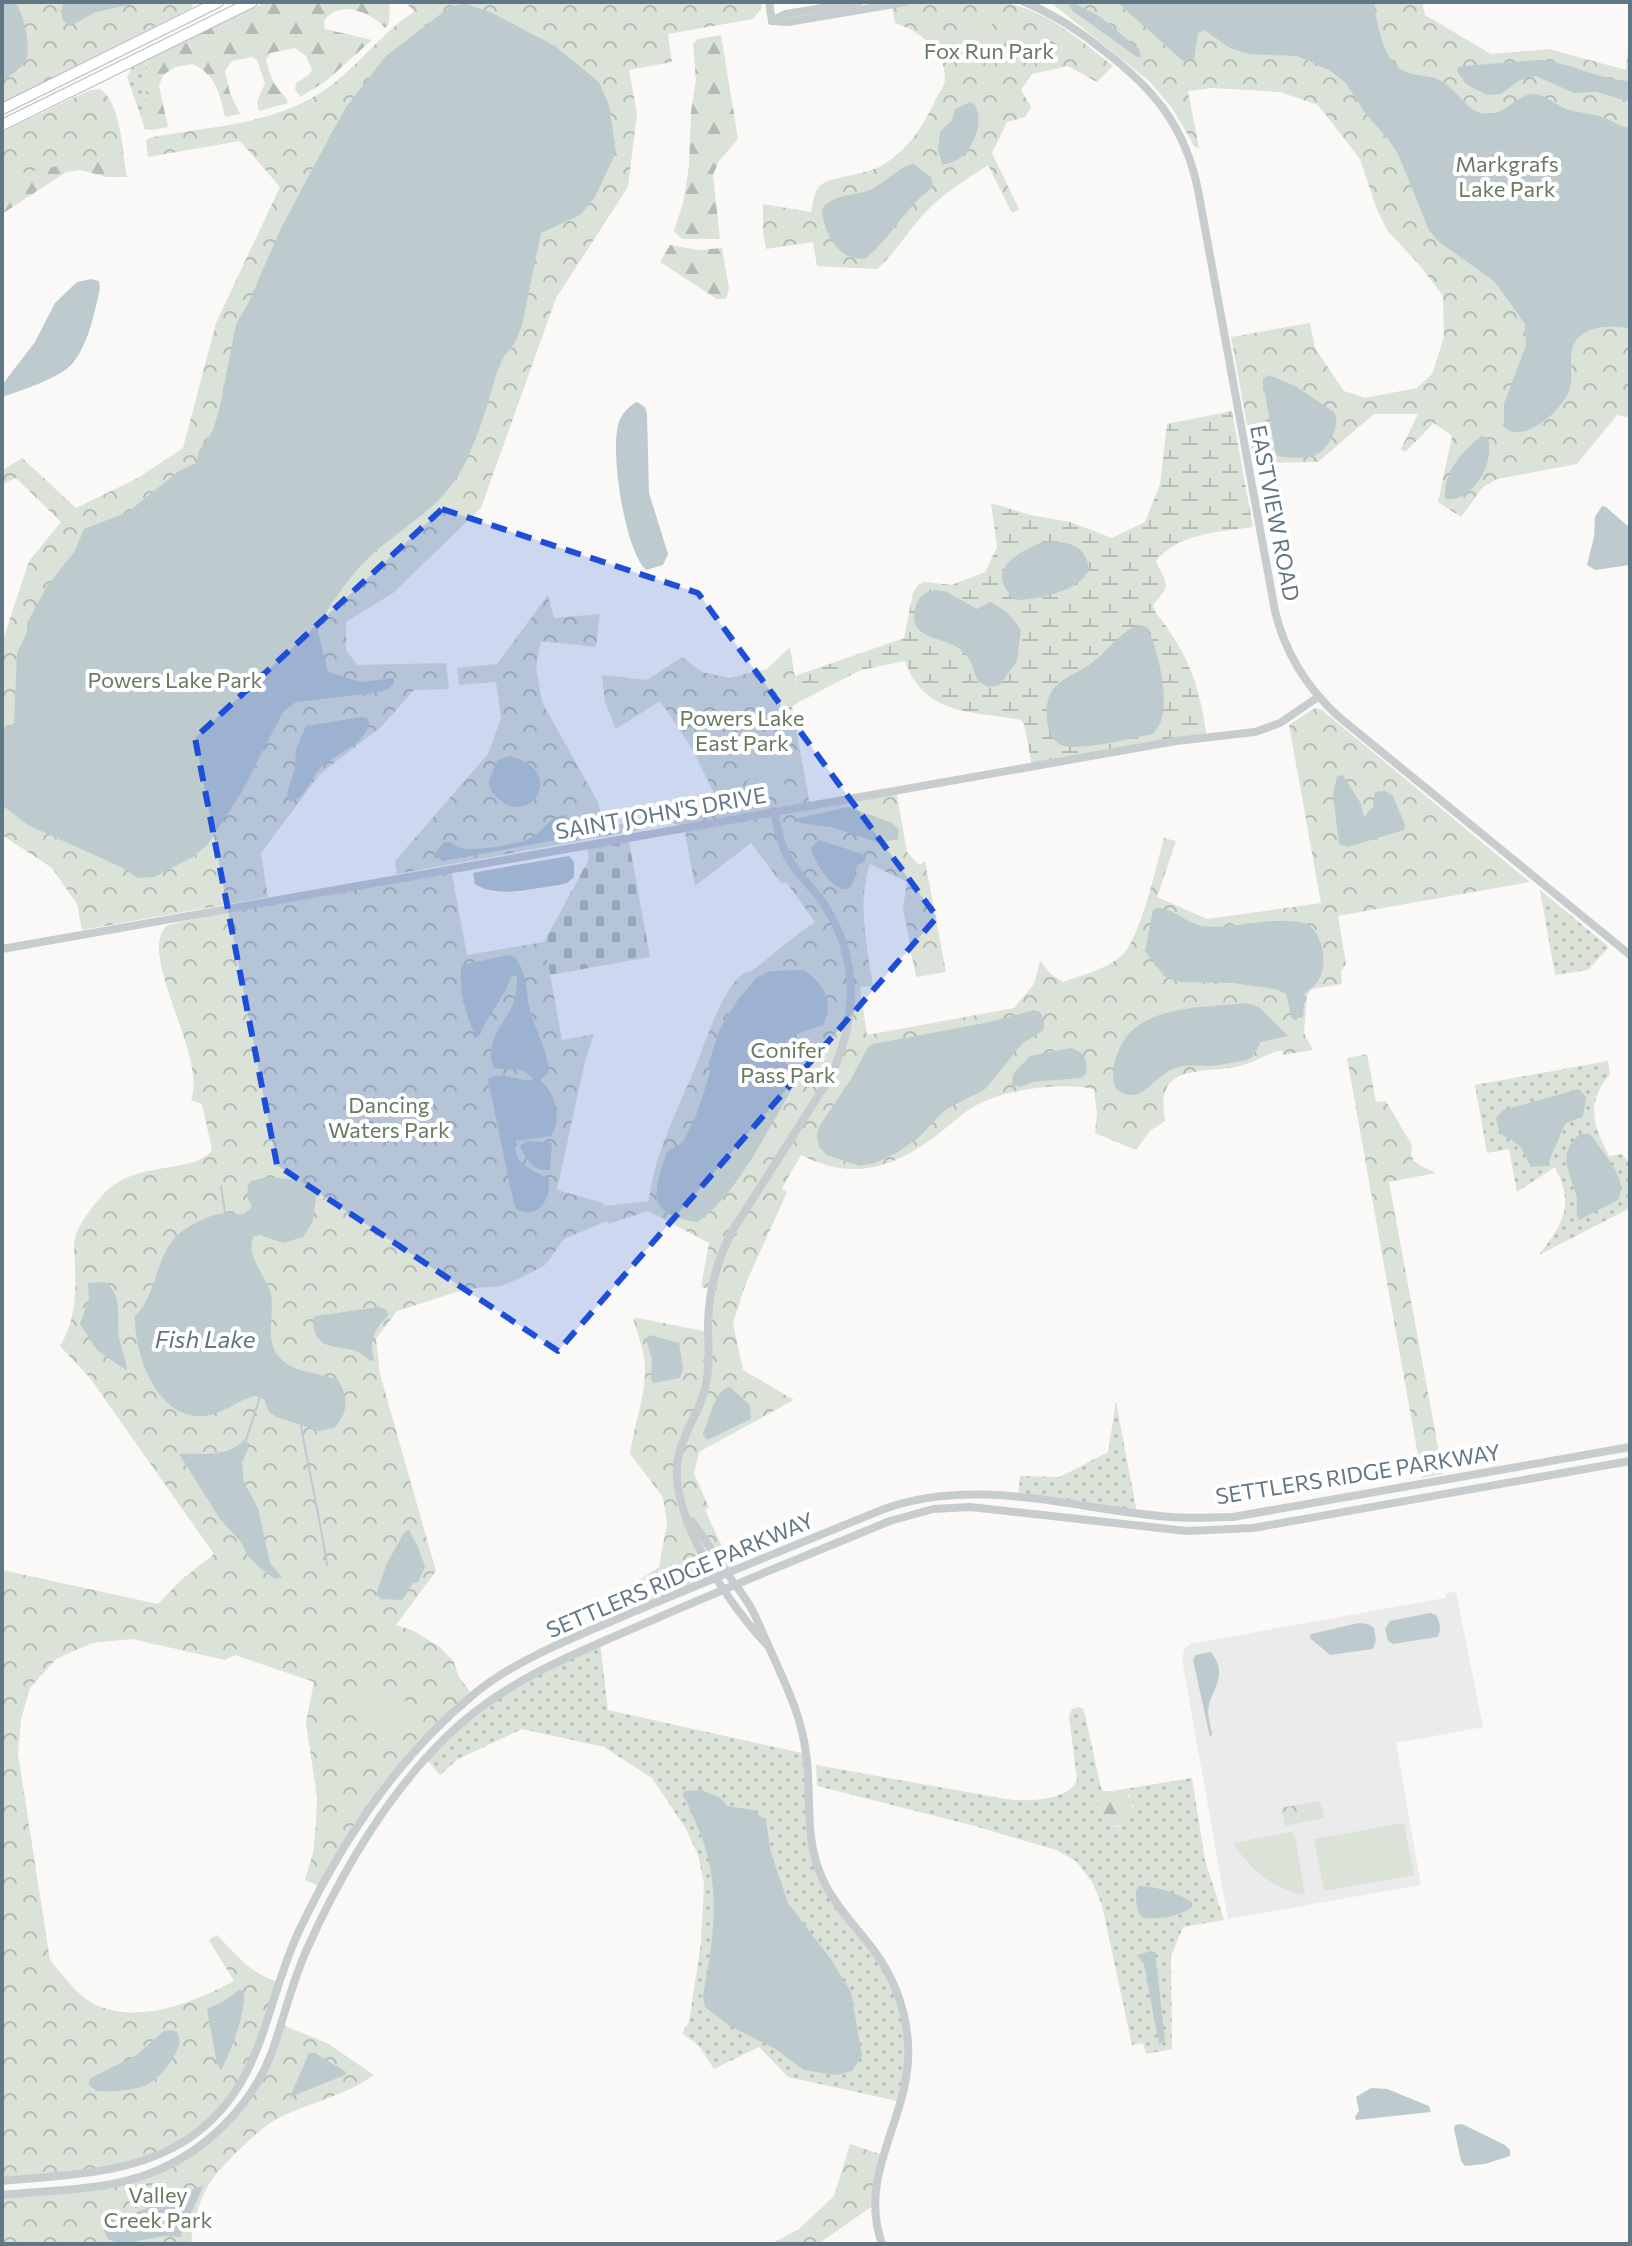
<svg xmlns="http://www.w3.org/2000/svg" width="1632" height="2246" viewBox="0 0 1632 2246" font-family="Commissioner,sans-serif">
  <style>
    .built { fill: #eaebea }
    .grass { fill: url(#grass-dots) }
    .forest { fill: url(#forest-firs) }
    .wetland { fill: url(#wetland-marsh) }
    .cemetery { fill: url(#cemetery-stones) }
    .park { fill: url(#park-crowns) }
    .pitch { fill: #dbe2d8 }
    .water { fill: #bdcbcf }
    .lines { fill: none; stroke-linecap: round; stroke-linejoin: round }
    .stream { stroke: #bdcbcf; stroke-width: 2 }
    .major-casing { stroke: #b7bdc1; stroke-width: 12 }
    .minor { stroke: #c7cccf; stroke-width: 8 }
    .major { stroke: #fff; stroke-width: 10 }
    .marked { fill: #1d4ed8; fill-opacity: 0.2; stroke: #1d4ed8; stroke-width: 6; stroke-dasharray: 16 10; stroke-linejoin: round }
    .labels { text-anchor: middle; stroke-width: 8; stroke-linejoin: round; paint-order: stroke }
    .park-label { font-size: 22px; fill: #677b61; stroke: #fff }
    .street-label { font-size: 22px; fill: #627785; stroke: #fff }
    .water-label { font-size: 24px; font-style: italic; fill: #5d767e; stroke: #fff }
  </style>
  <defs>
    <pattern id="grass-dots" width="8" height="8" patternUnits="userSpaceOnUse" patternTransform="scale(2)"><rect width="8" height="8" fill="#dbe2d8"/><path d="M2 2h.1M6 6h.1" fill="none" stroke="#b5bcb5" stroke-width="1.8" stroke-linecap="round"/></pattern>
    <pattern id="forest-firs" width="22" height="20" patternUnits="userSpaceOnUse" patternTransform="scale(2)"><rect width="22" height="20" fill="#dbe2d8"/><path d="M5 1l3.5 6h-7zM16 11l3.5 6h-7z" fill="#b5bcb5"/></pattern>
    <pattern id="wetland-marsh" width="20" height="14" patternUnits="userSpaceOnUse" patternTransform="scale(2)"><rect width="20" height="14" fill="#dbe2d8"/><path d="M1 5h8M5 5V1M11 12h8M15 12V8" fill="none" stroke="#b5bcb5"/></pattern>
    <pattern id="cemetery-stones" width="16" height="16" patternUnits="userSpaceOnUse" patternTransform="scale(2)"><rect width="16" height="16" fill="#dbe2d8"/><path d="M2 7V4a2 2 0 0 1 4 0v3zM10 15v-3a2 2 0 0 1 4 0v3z" fill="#b5bcb5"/></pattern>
    <pattern id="park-crowns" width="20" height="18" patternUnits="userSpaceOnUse" patternTransform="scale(2)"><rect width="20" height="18" fill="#dbe2d8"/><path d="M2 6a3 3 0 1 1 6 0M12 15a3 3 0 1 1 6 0" fill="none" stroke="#b5bcb5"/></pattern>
  </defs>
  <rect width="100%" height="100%" fill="#faf9f7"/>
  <path class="built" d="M1456,1592L1483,1727L1396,1743L1421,1885L1228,1919L1182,1659L1184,1649L1190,1644L1445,1598L1447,1593Z"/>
  <g class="grass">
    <path d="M148,59L146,95L150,113L142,120L127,77L132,68Z"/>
    <path d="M1540,890L1609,947L1588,970L1555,975Z"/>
    <path d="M1608,1061L1610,1074C1585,1104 1593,1124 1609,1156L1622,1154L1630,1164V1208L1539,1255C1563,1223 1575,1207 1555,1167L1517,1192L1509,1149L1487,1153L1475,1085Z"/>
    <path d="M1116,1402L1137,1513L1018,1498L1020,1476L1060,1477L1108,1452Z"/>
    <path d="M600,1642L608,1710L806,1754L808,1803L821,1877L879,1957L906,2024L902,2102L788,2077L759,2047L714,2069L699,2046L682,2033L689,2022L701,1943L704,1884L698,1855L686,1829L652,1778L604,1747L522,1729L458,1759L440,1775L426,1759L489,1699Z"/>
    <path d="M1078,1707L1083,1709L1085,1715L1101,1788L1103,1791H1109L1098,1798L1101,1815L1112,1826L1121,1827L1134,1806L1129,1795L1112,1791L1192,1778L1205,1860L1224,1920L1183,1927L1171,1956L1172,2049L1146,2054L1143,2043L1132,2045L1102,1905L1092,1882L1076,1861L1056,1850L971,1825L817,1786L816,1765L1006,1799C1026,1802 1069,1801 1077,1780L1069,1716L1072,1709Z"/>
  </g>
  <g class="forest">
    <path d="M266,2H390L389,24L385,28C369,10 337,0 324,21L325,29L372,40L326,81L300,97L295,89L296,83L309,75L312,70L306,56L295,48L270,53L266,60C269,69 271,79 276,86C281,93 285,95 288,103L259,111L257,102L265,83L257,60L252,57L232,61L225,71L230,93L240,114L225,117C220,94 216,75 193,64L175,67L163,75L159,86L168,127L151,130L145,129L142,120L150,113L146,95L148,59Z"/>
    <path d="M721,35L738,139L719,161L713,175L720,239H682L674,231L683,203L689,166L691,112L696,80L693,44L698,39Z"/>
    <path d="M123,152L127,177H107L80,170L66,172L2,214V173Z"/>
    <path d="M670,245L698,250L722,248L729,288L726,299H717L660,262Z"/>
    <path d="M1106,1791L1123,1792L1132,1799L1133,1813L1123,1826H1112L1101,1815L1098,1796Z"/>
  </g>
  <path class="wetland" d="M1232,411L1253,527C1220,532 1178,533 1156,561C1168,587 1171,584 1153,605L1156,613C1189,654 1200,687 1207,738L1032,766L1024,724L1021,720C973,711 924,716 905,661L861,670L799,702L795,676L904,638L913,593L918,585L924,582L952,585L985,572L997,547L991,503L1030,515L1070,522L1112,538L1145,522L1160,484L1167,424Z"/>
  <path class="cemetery" d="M628,836L650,957L550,975L544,942L589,859L586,844Z"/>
  <g class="park">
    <path d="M2,2H193L192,8L2,103Z"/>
    <path d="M406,2H761L762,8L753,19L668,34L672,62L629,70L637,114L628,187L556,298L481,508L393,593L346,622V650L357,665L446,663L449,689L414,690L381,727L320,774L261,853L268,897L82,930L77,904L52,868L2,835V643L29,561L61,522L16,478L2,484V471L22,458L76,508L136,479L183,448L216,323L280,187L240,141L148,157L146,140L152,137C214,126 283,124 334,83C362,61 384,31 414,12Z"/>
    <path d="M919,2C946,2 974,0 1000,2C1044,8 1080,40 1113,66L1097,82L1068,66L1032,74L1021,90L1031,107L1025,117L1007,122L992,153L1019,209L1012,213L988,165C965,180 941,195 922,216C907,233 895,253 877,269L817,266L813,242L766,249L763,232V204L811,212C813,203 814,190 822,184C833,176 870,175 886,163C910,147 923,126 935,101C938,94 945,86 945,79C945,50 919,31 895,23L892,7Z"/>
    <path d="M1050,2H1422L1425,15L1491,54L1549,49L1626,70L1630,24V418L1617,415L1577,464L1497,479L1483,487L1461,517L1438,502L1452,436L1434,423L1405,452L1401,449L1418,414H1374L1318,462L1254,463L1231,337L1310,323L1315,348L1344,391L1365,398L1417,388L1432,374L1444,337L1443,296L1421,267L1387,230L1376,207L1360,159L1318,105L1280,92L1212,88L1188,91L1199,148L1195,147L1172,108L1149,81Z"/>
    <path d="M100,89C118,101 120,133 124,153L2,177V132L90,90Z"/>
    <path d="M548,595L554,618L600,614L596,647L541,641L536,667L542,702L598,802L603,827L644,820V825L639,830L397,874L395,861L488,754L501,719L496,682L459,685L457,668L497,664Z"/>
    <path d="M790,647L799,702L792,707L810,805L896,790L907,852L919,865L925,861L946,972L916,977L903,908L907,882L870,864C857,904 867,945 873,986L860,987L867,1035L1014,1008L1034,984L1040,961L1051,974L1063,982C1082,975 1105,970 1121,956C1141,938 1156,866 1164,838L1176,841L1157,897L1207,919L1321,903L1289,725L1315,708L1322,710L1530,882L1338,916L1346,964L1341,971L1342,984L1312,989L1307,995L1304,1033L1313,1050L1283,1055L1282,1050C1267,1053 1255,1062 1240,1066C1201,1075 1154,1061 1165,1121L1150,1131L1136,1150L1095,1133L1097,1113L1094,1089C1060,1082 1003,1089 973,1107C958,1116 947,1128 933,1138C889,1170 851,1180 801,1155L782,1188L787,1192L746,1283L733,1323L743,1370L794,1400L699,1452L694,1474L709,1507L705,1510L733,1570L644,1608L634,1584L659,1567L667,1523L663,1497L630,1454C634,1422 649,1390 644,1357C642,1345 637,1332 633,1319L638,1318L708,1332L711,1289L701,1287L709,1243L648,1211L608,1224L607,1221L564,1239L545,1265L523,1277L501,1286L466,1289L397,1311L376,1339L380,1374L436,1571L396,1625L412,1630L440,1647L454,1662L458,1675L472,1695L409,1757L321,1887L305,1880L313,1853L316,1825L317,1797L306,1723L314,1682L235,1655L225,1660L132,1639L92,1643L56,1659L30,1688L21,1719L18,1754L50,1960C64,1976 80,2000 101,2007C145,2023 196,2001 234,1981L209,1940L217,1935C238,1956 249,1973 278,1982L247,2075L199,2130L134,2164L2,2181V1570L158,1604L180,1581L214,1554L90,1378L60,1346C75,1321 76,1297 75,1269C75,1259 73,1247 75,1238C79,1223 92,1207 102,1196C134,1158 192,1176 212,1150L202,1104L191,1100C208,1056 134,951 168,925L269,902L451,869L467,955L544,942L562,1040L594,1034L585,1061L557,1190L603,1203L604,1206L649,1201C654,1153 679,1108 697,1063C707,1038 721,993 741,975C745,972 752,971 757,967C776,952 794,936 815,922L786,882L782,884L751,843L695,886L684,827L670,822L667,815L720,805L690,745L660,701L616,729L605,702L602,675L647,680L682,657L702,672L729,678L767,669Z"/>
    <path d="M1367,1054L1376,1102L1386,1101L1412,1145L1411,1154L1414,1162L1436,1173L1389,1182L1443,1474L1422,1478L1347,1058Z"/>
    <path d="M1320,1801L1324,1818L1285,1826L1281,1808Z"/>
    <path d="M280,2024L327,2043L374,2075C345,2096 310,2102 279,2118C261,2126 217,2169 208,2186C198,2204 193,2223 191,2244H2V2195L123,2181L194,2150L251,2093Z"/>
    <path d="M850,2144L883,2155L874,2205L818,2244H771L799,2229L834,2196Z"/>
  </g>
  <g class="pitch">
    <path d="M991,21L998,56L963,63L957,27Z"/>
    <path d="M779,757L786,792L751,798L747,780L757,778L753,762Z"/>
    <path d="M363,1682L398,1689L400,1699L408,1701L399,1736L365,1728L366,1725L356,1723L362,1697L358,1687Z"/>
    <path d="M1404,1823L1414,1875L1324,1891L1314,1839Z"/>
    <path d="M1290,1832L1295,1836L1305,1895C1272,1889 1251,1870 1233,1843Z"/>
  </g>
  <g class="water">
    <path d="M64,2H141L96,12L70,26L63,21L61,11Z"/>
    <path d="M1117,2H1374C1377,24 1383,62 1406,72C1421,78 1431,73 1446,84C1461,94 1468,115 1490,114C1508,113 1521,89 1539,95C1549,98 1557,105 1566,109C1578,113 1591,113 1602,117C1612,120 1619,127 1630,128V328C1612,326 1591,324 1577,339C1566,352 1574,372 1570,388C1565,408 1524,446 1504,427V404L1526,345L1525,324L1495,282L1438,241L1429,230L1398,154L1388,139L1365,113L1345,82L1329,70L1297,56L1249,54L1230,48L1204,30L1198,33L1194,59L1183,61Z"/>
    <path d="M11,3L16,4C24,14 31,48 26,60C21,68 10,76 2,81V5Z"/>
    <path d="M466,4L490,12L555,46L599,82L609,105L616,152L595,197L580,215L541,233L522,325L516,341L503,358L497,372C487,406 473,458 451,486C431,512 402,529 377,550C351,573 335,598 317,627L328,672L361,682L394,678V683L389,689L374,693L296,702L283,712L241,793L208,844L193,857L154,877L138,878L123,868L28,825L2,805V730L14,723L17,653L27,632V623L47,586L75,551L84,529L128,512L179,471L196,463L199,451L213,430L220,407L236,324L248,304L280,230L329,138L346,107L386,56L446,10L452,6Z"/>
    <path d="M1076,4L1099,16L1139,49L1141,57H1137L1074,12L1068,5Z"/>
    <path d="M1538,60C1570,62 1599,80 1630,81V102L1597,92L1574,93L1536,76L1520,80L1501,94L1487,95L1466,84L1457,71L1458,67L1463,66Z"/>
    <path d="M970,102L974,104C988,124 967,166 942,164L938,149L940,132L952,120L955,109Z"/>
    <path d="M914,164L932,178V188C907,205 891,238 866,258C839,263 823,232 822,209C833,194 854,196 870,190C883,184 903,164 914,164Z"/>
    <path d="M91,279L99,281L100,288C95,311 88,347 71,365C59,378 20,391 2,397V385L35,342L55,303L77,282Z"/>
    <path d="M1269,375L1295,386L1334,412C1342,424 1328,451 1314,456C1306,459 1283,458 1276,455L1263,383V379Z"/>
    <path d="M637,402L645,407L647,414L649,493L668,554L663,565L646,570C625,551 608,446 620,419C624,412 630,405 637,402Z"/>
    <path d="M1482,436L1488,438C1495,463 1473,503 1445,499C1443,473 1462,450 1482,436Z"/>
    <path d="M1602,506L1606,507L1630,528V565L1595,570L1587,565L1594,537L1595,517Z"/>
    <path d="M1043,542C1066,541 1085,543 1089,569C1079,592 1039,599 1016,600C983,572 1015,553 1043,542Z"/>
    <path d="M934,590L945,591L977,609L990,602C1004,609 1013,617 1021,630L1017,661L1000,685L988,687L979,682C971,669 976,664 961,650C946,636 908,641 915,610C918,597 922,594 934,590Z"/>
    <path d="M1141,625L1148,628C1158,651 1176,717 1152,734C1133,738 1076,752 1061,745C1051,740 1047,729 1047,719C1046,706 1047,694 1057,685C1067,675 1082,671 1093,662C1108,651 1122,628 1141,625Z"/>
    <path d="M362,717L367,718L369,722C368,742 337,754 323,765C311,776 306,799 290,802L287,793L295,768L296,749L306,726Z"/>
    <path d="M509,756C568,770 531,826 500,800C495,796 490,791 489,784C489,776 495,768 498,760Z"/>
    <path d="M1343,775L1361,804L1364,817L1373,807L1375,792L1385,791L1393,796L1405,825L1404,830L1348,847L1339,844L1333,795L1337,776Z"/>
    <path d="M848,807L892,823L899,830L898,839L879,843L831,827L800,823L794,819Z"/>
    <path d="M564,815L569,819L574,830L572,837L443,861L434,855L444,842H450C454,844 456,847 460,848C471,852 518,844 529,839C543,833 548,817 564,815Z"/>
    <path d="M819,840C828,843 861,853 866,856L865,861L857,866C855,873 855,886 847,889C834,894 812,858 811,848Z"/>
    <path d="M569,856L574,862V877L567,883L559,885C533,888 498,899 475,884L473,873L482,871Z"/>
    <path d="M1157,908C1173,908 1187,924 1203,926C1239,930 1273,914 1308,924C1324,937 1330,969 1315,985C1312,988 1308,990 1305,993L1303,1017L1292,1019L1286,994L1276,989L1232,983L1180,982L1164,976L1145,951L1153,910Z"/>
    <path d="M509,955L515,957C529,976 525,996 532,1017C538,1035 548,1053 549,1072L540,1080C555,1092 563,1119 551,1136L515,1141C513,1165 532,1169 549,1179C551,1200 538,1220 516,1209L511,1191L488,1079C502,1069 519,1084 534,1079L522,1070L494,1068C484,1044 501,1028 511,1008C516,999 517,985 517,975L511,977C504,999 488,1013 480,1035L477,1036C467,1025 457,980 462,965Z"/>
    <path d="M804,970C823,982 835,1004 823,1025L799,1033L787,1040L785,1062L798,1079C770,1124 740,1192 698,1222C645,1215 653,1192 667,1152L683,1142L697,1113L710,1073L709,1062L720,1029L737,1001L757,977L770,971Z"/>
    <path d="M1246,1003L1259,1007L1288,1036L1261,1042L1252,1057L1247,1060C1234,1062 1221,1065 1209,1066C1198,1066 1187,1064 1176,1068C1154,1074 1141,1109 1116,1089C1111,1077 1113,1064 1118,1052C1135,1004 1205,1008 1246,1003Z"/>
    <path d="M1034,1010L1040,1012L1044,1020V1030L1023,1043L985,1089L945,1110L918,1138L898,1152L875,1163L860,1166L827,1155L819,1147L817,1134L820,1125L851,1079L868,1047L873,1044L990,1022Z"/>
    <path d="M1071,1048C1085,1052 1088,1061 1086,1074L1081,1078L1032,1082L1020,1087L1012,1085L1013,1074L1030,1056Z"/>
    <path d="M1579,1089L1586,1097L1583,1116L1565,1124L1547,1166L1531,1167C1527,1161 1525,1154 1521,1148C1510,1134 1500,1143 1496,1118L1503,1110Z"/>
    <path d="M1580,1134H1589L1593,1137C1603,1155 1630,1179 1618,1200L1579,1220C1574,1212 1579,1204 1576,1194C1570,1172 1556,1154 1580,1134Z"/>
    <path d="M527,1141L552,1143L550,1170C534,1172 526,1160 520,1146Z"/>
    <path d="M268,1177L308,1181L317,1191L313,1221L303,1237L283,1243L260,1235L254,1236C244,1255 266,1275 271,1294C275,1314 263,1342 281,1359C296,1374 319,1372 338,1380C349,1397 348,1414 334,1428L318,1431L277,1417L269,1412L264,1399L255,1396C237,1400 222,1415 202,1416C156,1418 134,1353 135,1316C158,1294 155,1254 179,1234C190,1225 210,1214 225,1213C238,1213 243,1219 252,1206L247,1196L248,1185L251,1181Z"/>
    <path d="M105,1282C124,1296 116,1318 119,1338C121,1349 127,1360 127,1371L97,1350L80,1324L89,1299L88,1283Z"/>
    <path d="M379,1307L385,1309L389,1315C374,1329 369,1340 374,1360L370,1361C351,1337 315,1361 313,1320L315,1316Z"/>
    <path d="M650,1335L679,1343L683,1368L680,1378L654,1383L651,1380L652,1359L646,1340Z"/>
    <path d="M730,1387L750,1405L751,1419L707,1440L703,1434C710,1419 714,1390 730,1387Z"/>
    <path d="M244,1440L250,1444L242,1463L244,1482L258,1508L270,1563L282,1577L275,1579L260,1568L247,1555L241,1542L220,1519L179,1454C202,1453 227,1458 244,1440Z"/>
    <path d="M409,1530L418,1547L425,1567L418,1582L413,1583L402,1600L381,1599L376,1594L387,1563L404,1533Z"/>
    <path d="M1430,1613L1436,1615C1440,1622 1442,1631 1437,1637L1393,1644L1388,1641L1385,1629L1390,1621Z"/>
    <path d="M1359,1623L1368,1624L1374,1628L1376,1640L1373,1649L1330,1655L1310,1638L1311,1634Z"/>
    <path d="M1211,1652C1226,1672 1217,1683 1210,1701C1206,1711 1210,1724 1212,1734L1210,1737L1193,1660L1196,1655Z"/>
    <path d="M701,1790L720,1798L728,1806L753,1810L766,1821L771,1853L788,1903L830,1958L851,1992L862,2056L852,2071L836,2075L804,2070L774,2048L730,2026L705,2007L703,1995C714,1939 722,1882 698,1828C692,1815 689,1804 682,1794L685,1791Z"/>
    <path d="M1139,1886C1156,1886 1177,1893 1192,1902V1907C1180,1917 1159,1919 1143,1918C1136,1913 1136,1899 1136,1891Z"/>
    <path d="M1151,1951L1155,1952L1165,2041L1159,2044L1144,1964L1137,1955Z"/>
    <path d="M239,1990L244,1991C246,2013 231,2051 221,2070L217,2064L207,2009L224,2001Z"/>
    <path d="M172,2030L177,2032C182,2042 179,2047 174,2056C155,2090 132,2092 96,2091L89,2085V2079L135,2056L164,2031Z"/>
    <path d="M309,2053H315L346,2072L345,2075L290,2097Z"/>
    <path d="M1371,2088L1387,2089L1429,2106L1431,2112L1356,2120L1355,2117L1359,2111L1356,2097Z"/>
    <path d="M1462,2124L1505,2145L1510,2150V2156L1485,2164L1465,2166L1461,2161L1454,2129L1455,2125Z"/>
    <path d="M204,2185L180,2237L165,2236L120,2244L108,2239L104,2230L112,2222Z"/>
  </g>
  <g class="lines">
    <g class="stream">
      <path d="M221,1186L225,1213"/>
      <path d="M301,1426C309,1472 320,1518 327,1565"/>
      <path d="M246,1440L260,1397"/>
    </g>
    <g class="major-casing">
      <g id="major">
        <path d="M2,109L218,2"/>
        <path d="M2,125L252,2"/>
      </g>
    </g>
    <g class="minor">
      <path d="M769,2L772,21"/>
      <path d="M1024,2C1054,14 1078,30 1103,50C1154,89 1185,126 1198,190L1275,611C1285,653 1307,688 1339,717L1630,955"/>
      <path d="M773,20L786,14L859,2"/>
      <path d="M772,21L788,22L906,2"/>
      <path d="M2,949L1176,741L1255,732L1280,723L1318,697"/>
      <path d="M691,1521C702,1534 710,1548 719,1561C729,1577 741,1591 750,1606C757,1618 762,1632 768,1645C784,1681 801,1714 806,1753C812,1794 804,1834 820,1873C832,1903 853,1923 872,1948C893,1975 906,2009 908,2043C913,2116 856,2171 882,2244"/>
      <path d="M768,1646C730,1606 668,1517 678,1458C683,1430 704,1407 707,1378C710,1360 708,1342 708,1323C709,1290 717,1259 733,1230L829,1079C858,1022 860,957 823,903C814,889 801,878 792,864C781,848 778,830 774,811"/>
      <path d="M2,2181C65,2175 133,2175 188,2139C265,2087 263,2007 299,1931C341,1842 397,1758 473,1695C515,1659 583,1634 633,1612C717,1577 800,1543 884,1509C977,1475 1077,1510 1171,1517C1192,1519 1212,1517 1233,1517L1630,1447"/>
      <path d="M2,2195C50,2190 106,2191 151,2173C206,2151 251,2107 272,2052C284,2017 292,1982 307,1949C341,1873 386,1796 446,1737C505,1679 581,1651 655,1619C733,1585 812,1553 890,1521L933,1509L970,1507L1187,1531L1253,1528L1630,1461"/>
    </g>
    <use href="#major" class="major"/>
  </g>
  <path class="marked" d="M442,509L698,593L937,917L558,1351L277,1165L195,738Z"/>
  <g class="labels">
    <g class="park-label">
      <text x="989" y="59">Fox Run Park</text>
      <text x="1507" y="172">Markgrafs<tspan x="1507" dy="25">Lake Park</tspan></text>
      <text x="175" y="688">Powers Lake Park</text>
      <text x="742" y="726">Powers Lake<tspan x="742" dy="25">East Park</tspan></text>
      <text x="788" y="1058">Conifer<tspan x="788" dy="25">Pass Park</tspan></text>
      <text x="389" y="1113">Dancing<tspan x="389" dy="25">Waters Park</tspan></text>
      <text x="158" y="2203">Valley<tspan x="158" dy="25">Creek Park</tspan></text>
    </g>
    <g class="street-label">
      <text transform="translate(1275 513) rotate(79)" y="8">EASTVIEW ROAD</text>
      <text transform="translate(661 813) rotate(-10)" y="8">SAINT JOHN'S DRIVE</text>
      <text transform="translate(1358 1474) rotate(-9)" y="8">SETTLERS RIDGE PARKWAY</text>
      <text transform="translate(680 1575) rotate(-23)" y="8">SETTLERS RIDGE PARKWAY</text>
    </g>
    <g class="water-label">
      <text x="205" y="1348">Fish Lake</text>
    </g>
  </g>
  <rect width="1632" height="2246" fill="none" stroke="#627785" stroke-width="8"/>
</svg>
